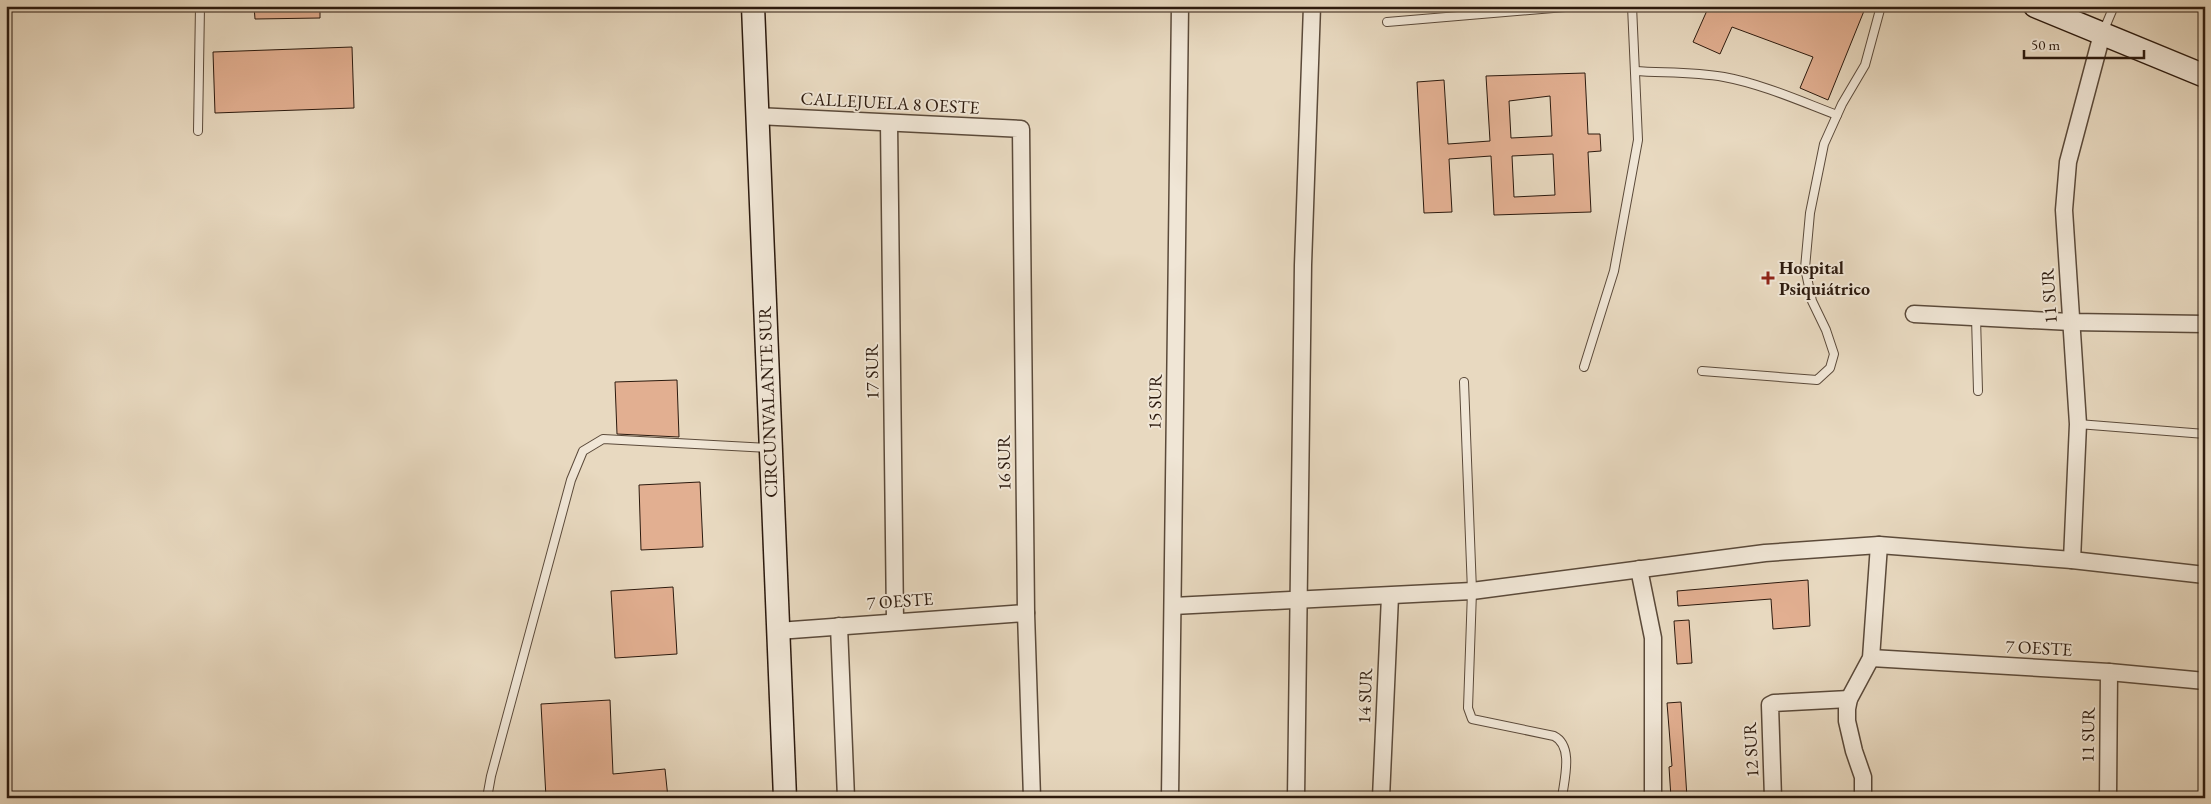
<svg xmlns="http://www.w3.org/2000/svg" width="2211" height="804" viewBox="0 0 2211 804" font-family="'EB Garamond',serif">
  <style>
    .building { fill: #e2af91; stroke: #2c1a0e; fill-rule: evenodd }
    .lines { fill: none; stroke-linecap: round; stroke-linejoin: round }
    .lane-casing { stroke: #5b4a3a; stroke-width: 10 }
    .street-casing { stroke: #5b4a3a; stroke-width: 19 }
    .secondary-casing { stroke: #2c1a0e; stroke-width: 25 }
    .lane { stroke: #f0e6d6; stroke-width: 8 }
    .street { stroke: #f0e6d6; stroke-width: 16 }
    .secondary { stroke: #f0e6d6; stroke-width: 22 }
    .poi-dot { fill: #8f2418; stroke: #f0e6d6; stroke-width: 2 }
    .labels { text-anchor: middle; stroke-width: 4; stroke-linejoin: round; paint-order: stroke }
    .street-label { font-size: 18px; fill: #2c1a0e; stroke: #f0e6d6 }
    .poi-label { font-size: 18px; font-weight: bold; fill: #2c1a0e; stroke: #f0e6d6; text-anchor: start }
  </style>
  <rect width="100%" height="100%" fill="#e8d9c0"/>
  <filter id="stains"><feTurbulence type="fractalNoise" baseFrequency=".004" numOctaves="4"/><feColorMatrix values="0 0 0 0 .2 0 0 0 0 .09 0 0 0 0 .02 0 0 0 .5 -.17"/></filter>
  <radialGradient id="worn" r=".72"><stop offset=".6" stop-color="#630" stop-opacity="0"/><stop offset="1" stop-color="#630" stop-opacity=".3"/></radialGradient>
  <g class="building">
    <path d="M254,6H320V18L255,19Z"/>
    <path d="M1709,6H1866L1828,100L1800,88L1813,57L1732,27L1720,54L1693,42Z"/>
    <path d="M352,47L354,108L215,113L213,52Z"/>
    <path d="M1585,73L1588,134H1600L1601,151L1588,152L1591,212L1494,215L1491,156L1449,159L1452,212L1424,213L1417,82L1444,80L1448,144L1490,141L1486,76ZM1550,96L1552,136L1511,138L1509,101ZM1553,154L1555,195L1514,197L1512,156Z"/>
    <path d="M677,380L679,437L617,434L615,382Z"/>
    <path d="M700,482L703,547L641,550L639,485Z"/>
    <path d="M1808,580L1810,626L1773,629L1771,599L1678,606L1677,591Z"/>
    <path d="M673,587L677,654L615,658L611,591Z"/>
    <path d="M1689,620L1692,663L1677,664L1674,621Z"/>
    <path d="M610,700L613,774L665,769L668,798H546L541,704Z"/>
    <path d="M1681,702L1687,798H1671L1669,767L1672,766L1667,703Z"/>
  </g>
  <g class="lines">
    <g class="lane-casing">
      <g id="lane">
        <path d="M1387,22L1577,6"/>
        <path d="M2103,32L2114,6"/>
        <path d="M1635,71C1664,73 1694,72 1724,77C1762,84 1800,101 1837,115"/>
        <path d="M198,131L200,6"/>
        <path d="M1976,317L1978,391"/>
        <path d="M1584,367L1614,271L1638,140L1632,6"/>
        <path d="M1702,371L1817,380L1830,368L1834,354L1826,330L1812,301L1805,268L1810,213L1824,144L1842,104L1865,65L1881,6"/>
        <path d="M1464,382L1472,591L1468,708L1472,719L1554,736C1574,746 1564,780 1562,798"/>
        <path d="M2078,424L2205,434"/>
        <path d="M487,798L491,776L571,480L583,451L603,439L768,448"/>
      </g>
    </g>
    <g class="street-casing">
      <g id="street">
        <path d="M757,116L1021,129L1026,613L1032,798"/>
        <path d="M889,123L895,621"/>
        <path d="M1914,314L2071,322L2205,324"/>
        <path d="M2072,560L2078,424L2064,210L2068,162L2102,34"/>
        <path d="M1639,569L1653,638V798"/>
        <path d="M1173,606L1472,591L1765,553L1879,545L2072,560L2205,575"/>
        <path d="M839,626L846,798"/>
        <path d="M778,631L1026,613"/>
        <path d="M1871,658L2109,672L2205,681"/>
        <path d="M1170,798L1180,6"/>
        <path d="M1296,798L1303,265L1312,6"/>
        <path d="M1381,798L1390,596"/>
        <path d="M1773,798L1770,705L1774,703L1849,699"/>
        <path d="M1863,798V777L1854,751L1847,721V709L1849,699L1871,658L1879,545"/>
        <path d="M2108,798L2109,672"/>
      </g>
    </g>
    <g class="secondary-casing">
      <g id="secondary">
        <path d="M753,6L785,798"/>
        <path d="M2035,6L2205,76"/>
      </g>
    </g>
    <use href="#lane" class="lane"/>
    <use href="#street" class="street"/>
    <use href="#secondary" class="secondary"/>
  </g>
  <path class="poi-dot" d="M1765.5 270.5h5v5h5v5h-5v5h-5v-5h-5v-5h5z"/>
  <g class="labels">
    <g class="street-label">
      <text transform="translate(890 103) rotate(3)" y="6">CALLEJUELA 8 OESTE</text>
      <text transform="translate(2049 296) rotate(-94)" y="6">11 SUR</text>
      <text transform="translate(872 372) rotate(-91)" y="6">17 SUR</text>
      <text transform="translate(768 402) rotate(-92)" y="6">CIRCUNVALANTE SUR</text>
      <text transform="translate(1155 402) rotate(-89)" y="6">15 SUR</text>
      <text transform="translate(1004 463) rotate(-91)" y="6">16 SUR</text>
      <text transform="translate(900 601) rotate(-4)" y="6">7 OESTE</text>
      <text transform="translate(2039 648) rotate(3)" y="6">7 OESTE</text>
      <text transform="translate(1365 696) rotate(-88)" y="6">14 SUR</text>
      <text transform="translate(2088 735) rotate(-89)" y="6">11 SUR</text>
      <text transform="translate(1751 750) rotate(-93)" y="6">12 SUR</text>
    </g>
    <g class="poi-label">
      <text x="1779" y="274">Hospital<tspan x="1779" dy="21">Psiquiátrico</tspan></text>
    </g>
  </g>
  <rect width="2211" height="804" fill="none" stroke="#e8d9c0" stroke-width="25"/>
  <rect x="8" y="8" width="2196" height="789" fill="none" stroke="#2c1a0e" stroke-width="2.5"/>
  <rect x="12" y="12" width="2186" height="779" fill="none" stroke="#2c1a0e"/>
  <path d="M2024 50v8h120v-8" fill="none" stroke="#2c1a0e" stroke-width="2.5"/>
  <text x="2031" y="50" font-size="15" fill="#2c1a0e" stroke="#f0e6d6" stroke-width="4" paint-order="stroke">50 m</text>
  <rect width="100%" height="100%" filter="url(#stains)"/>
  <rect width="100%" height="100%" fill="url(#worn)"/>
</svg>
